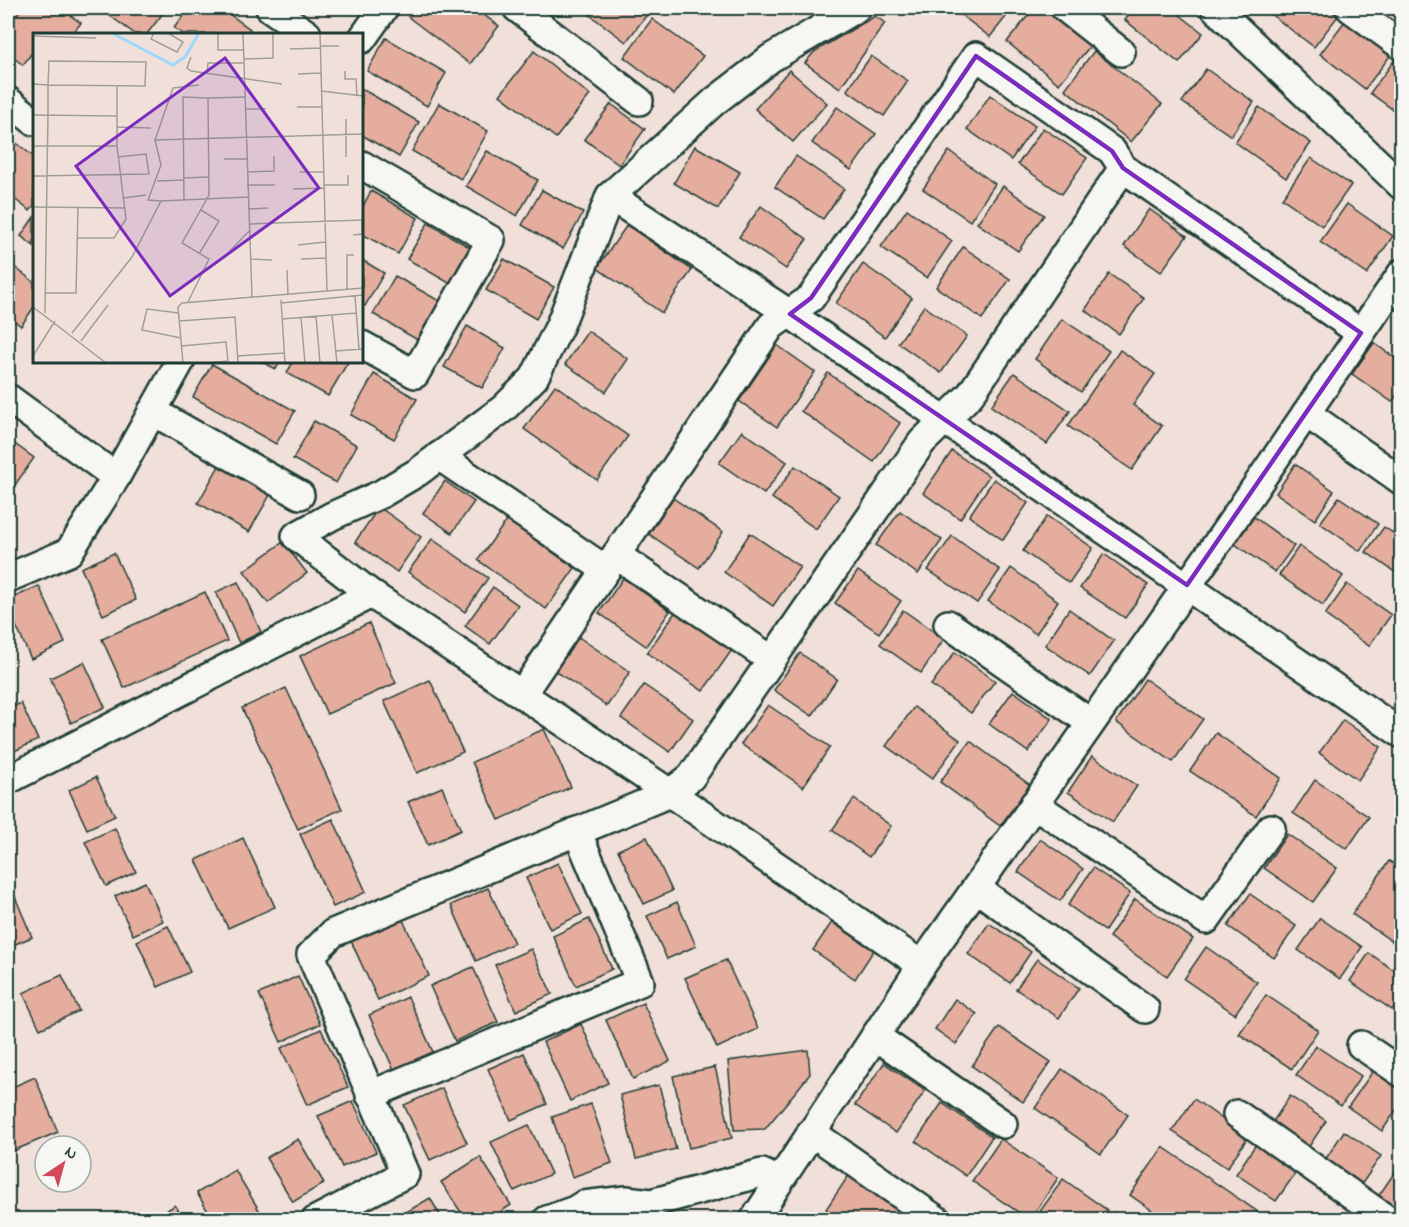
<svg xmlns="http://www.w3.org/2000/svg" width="1409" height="1227" viewBox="0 0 1409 1227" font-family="'Indie Flower',sans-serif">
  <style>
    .building { fill: #e5ad9e; stroke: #1f3d34; stroke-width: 1.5 }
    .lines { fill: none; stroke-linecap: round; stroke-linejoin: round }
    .street-casing { stroke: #1f3d34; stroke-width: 32 }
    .street { stroke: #f6f6f2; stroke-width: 27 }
    .marked { fill: none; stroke: #7b2cbf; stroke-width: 4.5; stroke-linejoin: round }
    .inset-river { fill: none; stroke: #9ed7fe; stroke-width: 3 }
    .inset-road { fill: none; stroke: #9d9f97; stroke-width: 1.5 }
    .view { fill: #7b2cbf; fill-opacity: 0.15; stroke: #7b2cbf; stroke-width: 3 }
    .inset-edge { fill: none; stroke: #1f3d34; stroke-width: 3 }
  </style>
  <rect width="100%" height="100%" fill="#f1e0d9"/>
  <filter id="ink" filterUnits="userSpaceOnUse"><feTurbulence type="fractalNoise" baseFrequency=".0167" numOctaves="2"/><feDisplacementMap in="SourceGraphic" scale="12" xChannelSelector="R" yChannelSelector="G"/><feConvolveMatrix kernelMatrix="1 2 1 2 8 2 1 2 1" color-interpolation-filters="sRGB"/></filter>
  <g filter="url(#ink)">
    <g class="building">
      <path d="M22,8H60L81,23L72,34H34V50L23,65L8,53V26Z"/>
      <path d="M103,8H167L147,34H135L102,10Z"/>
      <path d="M189,8H221L250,29L246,34H183L174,28Z"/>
      <path d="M416,8H474L499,26L470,64L408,17Z"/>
      <path d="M595,8H652L626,42L590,15Z"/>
      <path d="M952,8H1013L990,37Z"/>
      <path d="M1034,8H1043L1090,46L1059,84L1007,42Z"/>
      <path d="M1134,8H1171L1203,33L1179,63L1125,20Z"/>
      <path d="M1267,8H1327L1338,16L1314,47L1265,10Z"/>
      <path d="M875,16L885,23L840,88L805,63L814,52Z"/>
      <path d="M652,19L703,56L674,95L624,57Z"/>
      <path d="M1345,21L1390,56L1365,89L1320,54Z"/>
      <path d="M386,38L446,73L427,106L367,71Z"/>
      <path d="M534,51L590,95L556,138L500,95Z"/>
      <path d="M1094,51L1162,104L1131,142L1065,89Z"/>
      <path d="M871,56L908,81L884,116L847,90Z"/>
      <path d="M1396,58L1402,63V116L1370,93Z"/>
      <path d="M1206,69L1254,102L1231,136L1182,102Z"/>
      <path d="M789,70L827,103L793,142L755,109Z"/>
      <path d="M362,89L419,122L399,157L362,135Z"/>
      <path d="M990,95L1035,126L1011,160L967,129Z"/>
      <path d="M439,103L488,131L461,179L412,151Z"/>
      <path d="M611,104L645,129L619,165L584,139Z"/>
      <path d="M837,107L876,134L851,170L812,143Z"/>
      <path d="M1259,107L1311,143L1286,178L1235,142Z"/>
      <path d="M1043,128L1087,158L1062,194L1018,164Z"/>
      <path d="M8,136L34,157V206L30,211L8,194Z"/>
      <path d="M695,146L740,172L718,209L674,183Z"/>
      <path d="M487,151L538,180L517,216L466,186Z"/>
      <path d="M949,151L995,184L970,221L923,189Z"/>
      <path d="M796,156L844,189L823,219L775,187Z"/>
      <path d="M1311,158L1351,185L1322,226L1282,198Z"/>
      <path d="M1003,186L1044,215L1018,251L977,223Z"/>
      <path d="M542,190L583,213L563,249L522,225Z"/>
      <path d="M371,191L418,218L398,254L362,234V208Z"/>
      <path d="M1347,204L1393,236L1367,274L1320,242Z"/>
      <path d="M761,206L807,239L786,269L739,237Z"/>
      <path d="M907,209L952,241L927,278L881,247Z"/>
      <path d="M1149,209L1187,236L1161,272L1124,246Z"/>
      <path d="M34,217V246L21,236Z"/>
      <path d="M428,223L471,248L451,284L407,259Z"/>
      <path d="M627,225L692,270L662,313L597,268Z"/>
      <path d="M963,247L1010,279L982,319L936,287Z"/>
      <path d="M504,259L554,287L536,319L486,290Z"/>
      <path d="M362,260L384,273L365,306L362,304Z"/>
      <path d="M8,262L34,282V307L21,326L8,316Z"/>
      <path d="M863,264L912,298L885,337L836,303Z"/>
      <path d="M1109,274L1144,298L1119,334L1085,310Z"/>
      <path d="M395,276L443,303L421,342L373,314Z"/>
      <path d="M924,306L967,336L941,373L898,343Z"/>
      <path d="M1062,319L1109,351L1081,392L1035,359Z"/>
      <path d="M467,326L505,348L482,388L444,367Z"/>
      <path d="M588,331L628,359L606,392L565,364Z"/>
      <path d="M1374,343L1402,363V388L1392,402L1352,374Z"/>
      <path d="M777,345L815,372L777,427L739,401Z"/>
      <path d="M1120,350L1155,374L1133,405L1162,426L1132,470L1068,426Z"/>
      <path d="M262,362H280L276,369Z"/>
      <path d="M293,362H348L328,396L287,373Z"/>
      <path d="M212,364L295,411L276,444L193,397Z"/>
      <path d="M828,373L900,423L874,462L801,411Z"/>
      <path d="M1014,373L1070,411L1047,444L991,406Z"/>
      <path d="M374,374L417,399L394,439L351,415Z"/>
      <path d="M555,385L628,436L597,480L524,429Z"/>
      <path d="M314,421L357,445L336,483L293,459Z"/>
      <path d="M742,431L787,462L764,494L719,463Z"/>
      <path d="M8,439L34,458L8,495Z"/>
      <path d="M952,451L989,476L960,519L923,493Z"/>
      <path d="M1295,464L1334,491L1315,520L1276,493Z"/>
      <path d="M219,466L270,495L249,532L198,503Z"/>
      <path d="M795,466L839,496L816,529L772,498Z"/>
      <path d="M994,479L1028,503L1003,540L969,516Z"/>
      <path d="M445,481L474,502L452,533L423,513Z"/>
      <path d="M1339,497L1378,524L1360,551L1320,523Z"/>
      <path d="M673,498L723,532L699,568L649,534Z"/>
      <path d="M379,507L421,537L397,572L355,542Z"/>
      <path d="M900,511L942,540L918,574L876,545Z"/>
      <path d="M1047,516L1093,548L1069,583L1023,551Z"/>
      <path d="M1254,517L1294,546L1275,572L1235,544Z"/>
      <path d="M507,520L575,568L546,609L478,560Z"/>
      <path d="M1384,527L1402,539V577L1366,552Z"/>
      <path d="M750,533L800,567L773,606L724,572Z"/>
      <path d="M952,536L1000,570L977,603L928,570Z"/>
      <path d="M432,539L488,578L465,612L408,572Z"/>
      <path d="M283,542L307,573L268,603L244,571Z"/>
      <path d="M1299,546L1343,576L1323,605L1279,575Z"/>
      <path d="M114,553L136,600L103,615L81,568Z"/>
      <path d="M1104,554L1148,585L1125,618L1080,588Z"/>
      <path d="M1011,568L1058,601L1036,634L988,601Z"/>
      <path d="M858,571L901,601L879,633L835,603Z"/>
      <path d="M623,578L670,611L646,646L599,613Z"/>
      <path d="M238,582L261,632L239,643L216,592Z"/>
      <path d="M1347,584L1391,615L1369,646L1325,615Z"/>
      <path d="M39,586L65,643L31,659L8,608V600Z"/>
      <path d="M493,587L518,605L490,644L465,626Z"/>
      <path d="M205,592L227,641L124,688L102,639Z"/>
      <path d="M1069,609L1114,641L1090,676L1045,645Z"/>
      <path d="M903,610L944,639L921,673L880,644Z"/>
      <path d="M676,611L732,650L703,691L647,653Z"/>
      <path d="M369,623L396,683L327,714L300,656Z"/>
      <path d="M577,636L630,672L607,706L554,670Z"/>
      <path d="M955,652L995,681L971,713L931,685Z"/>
      <path d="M800,653L837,679L812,716L774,690Z"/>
      <path d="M84,662L105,707L71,723L50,678Z"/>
      <path d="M1145,679L1203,719L1173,762L1116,722Z"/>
      <path d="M430,680L463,752L417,773L384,701Z"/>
      <path d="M644,685L693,719L670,752L621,718Z"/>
      <path d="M286,688L342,809L298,829L242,708Z"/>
      <path d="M1013,691L1052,719L1028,752L989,724Z"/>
      <path d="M21,703L38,740L8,754V709Z"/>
      <path d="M768,705L830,747L803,787L741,744Z"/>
      <path d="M914,707L960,740L932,779L886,746Z"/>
      <path d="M1343,720L1381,747L1358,780L1319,753Z"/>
      <path d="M544,729L571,787L499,820L472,762Z"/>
      <path d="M1216,733L1281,778L1256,816L1190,771Z"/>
      <path d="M970,741L1030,785L1000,826L940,782Z"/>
      <path d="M1092,756L1137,786L1113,822L1068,792Z"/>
      <path d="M96,777L115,816L87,829L69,790Z"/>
      <path d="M1315,780L1369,817L1347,849L1293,813Z"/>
      <path d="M442,787L461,830L428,845L408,802Z"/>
      <path d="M854,799L891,826L869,857L832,830Z"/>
      <path d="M333,819L366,892L333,907L300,834Z"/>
      <path d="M115,828L136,872L106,886L85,842Z"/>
      <path d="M1287,834L1337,868L1313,902L1264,868Z"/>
      <path d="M647,837L672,891L644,904L618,850Z"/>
      <path d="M243,838L275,907L228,928L196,860Z"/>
      <path d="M1040,839L1083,869L1060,901L1018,872Z"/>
      <path d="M1389,861L1402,869V948L1352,914Z"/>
      <path d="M558,863L582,914L550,929L526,878Z"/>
      <path d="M1093,868L1130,893L1105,931L1068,905Z"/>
      <path d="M145,882L163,921L133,935L115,896Z"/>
      <path d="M8,885H10L32,937L8,947Z"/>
      <path d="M488,888L514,943L476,961L451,905Z"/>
      <path d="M1250,894L1296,926L1274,958L1228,926Z"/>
      <path d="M1135,899L1193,939L1167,976L1109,937Z"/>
      <path d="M677,902L696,946L667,959L647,916Z"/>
      <path d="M402,918L429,976L378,1000L351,941Z"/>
      <path d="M1320,918L1362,947L1340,979L1298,950Z"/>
      <path d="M589,919L612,969L576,986L553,936Z"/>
      <path d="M832,922L874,950L855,979L813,950Z"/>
      <path d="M989,923L1031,952L1010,983L968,954Z"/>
      <path d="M168,926L190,972L158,987L137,941Z"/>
      <path d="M1206,947L1257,982L1235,1014L1184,979Z"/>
      <path d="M531,949L552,994L516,1011L495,965Z"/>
      <path d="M1369,953L1402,976V996L1392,1010L1350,981Z"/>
      <path d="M1037,959L1079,988L1059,1018L1016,989Z"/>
      <path d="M726,960L758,1029L717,1048L685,978Z"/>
      <path d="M473,967L498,1022L455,1041L430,986Z"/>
      <path d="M62,975L79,1011L40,1029L23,993Z"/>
      <path d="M298,976L320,1024L281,1042L259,994Z"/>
      <path d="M1266,995L1318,1030L1292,1069L1239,1034Z"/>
      <path d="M408,997L433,1052L394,1070L369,1015Z"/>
      <path d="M955,999L977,1014L956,1044L935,1029Z"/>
      <path d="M643,1003L670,1061L633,1079L606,1020Z"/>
      <path d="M581,1024L608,1083L570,1101L543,1042Z"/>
      <path d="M999,1027L1051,1062L1023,1102L972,1066Z"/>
      <path d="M321,1029L348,1087L307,1105L281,1048Z"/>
      <path d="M1316,1046L1361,1076L1341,1106L1296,1075Z"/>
      <path d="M808,1050L810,1074L765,1129L734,1130L728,1061Z"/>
      <path d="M524,1053L547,1104L511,1120L488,1069Z"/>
      <path d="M884,1063L925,1091L896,1133L855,1105Z"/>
      <path d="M715,1067L732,1138L689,1148L673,1076Z"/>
      <path d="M1062,1069L1128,1115L1101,1154L1035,1108Z"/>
      <path d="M1373,1071L1402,1091V1102L1382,1131L1348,1107Z"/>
      <path d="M35,1077L58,1132L8,1153V1089Z"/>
      <path d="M659,1085L676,1149L636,1159L620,1095Z"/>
      <path d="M442,1088L467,1143L430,1160L404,1105Z"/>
      <path d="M1290,1096L1326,1121L1306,1151L1270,1126Z"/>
      <path d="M1194,1099L1248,1137L1227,1168L1172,1131Z"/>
      <path d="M353,1101L376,1152L342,1167L318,1116Z"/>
      <path d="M942,1103L992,1137L966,1176L916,1141Z"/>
      <path d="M591,1104L612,1163L572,1177L552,1117Z"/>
      <path d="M529,1125L551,1174L514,1191L491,1142Z"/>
      <path d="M1344,1131L1381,1156L1359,1188L1323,1163Z"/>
      <path d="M298,1139L324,1183L293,1202L266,1158Z"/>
      <path d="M1001,1139L1058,1178L1030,1220L972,1181Z"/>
      <path d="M1256,1144L1297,1171L1276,1201L1236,1174Z"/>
      <path d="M1163,1147L1258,1212L1252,1220H1166L1130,1195Z"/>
      <path d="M480,1157L511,1205L488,1220H466L441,1182Z"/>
      <path d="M1397,1169L1402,1172V1219L1375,1201Z"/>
      <path d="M235,1170L265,1220H213L197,1193Z"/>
      <path d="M849,1175L902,1211L897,1220H841L826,1209Z"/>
      <path d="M1063,1179L1107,1210L1100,1220H1040L1036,1217Z"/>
      <path d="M430,1198L443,1220H393Z"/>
      <path d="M175,1205L184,1220H152Z"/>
      <path d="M1115,1212L1126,1220H1109Z"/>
    </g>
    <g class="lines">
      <g class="street-casing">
        <g id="street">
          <path d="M270,8L307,34"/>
          <path d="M517,8L639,101"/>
          <path d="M1065,8L1121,52"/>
          <path d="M1215,8L1402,186"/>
          <path d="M1350,8L1402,46"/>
          <path d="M362,39L384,8"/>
          <path d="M8,101L34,121"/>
          <path d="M362,165L491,240L415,374L362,345"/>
          <path d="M610,196L715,101L771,58L856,8"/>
          <path d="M8,398L116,477"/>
          <path d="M152,411L300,495"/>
          <path d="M1306,413L1402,481"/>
          <path d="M439,456L606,570"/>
          <path d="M616,555L772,660"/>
          <path d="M8,578L69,552L116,477L180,362"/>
          <path d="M371,594L296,536L332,516L381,494L418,472L504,408L534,378L560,325L610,196L790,314L1402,734"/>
          <path d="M948,624L1091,723"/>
          <path d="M522,694L771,326L811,298L976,56L1112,151L1123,168"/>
          <path d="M8,780L371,594L670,793L922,965"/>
          <path d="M1034,804L1206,920L1271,828"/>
          <path d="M976,888L1145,1009"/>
          <path d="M875,1036L1003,1124"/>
          <path d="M1361,1045L1402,1073"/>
          <path d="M370,1095L640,982L577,831"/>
          <path d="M1237,1114L1388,1220"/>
          <path d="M811,1132L937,1220"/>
          <path d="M316,1220L405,1174L311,955L333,933L670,793L691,777L922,442L970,395L1123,168L1361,333"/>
          <path d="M547,1220L575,1210L583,1205L626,1200L651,1203L762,1173L779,1181"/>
          <path d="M754,1220L922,965L1218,542L1402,273"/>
        </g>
      </g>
      <use href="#street" class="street"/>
    </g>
  </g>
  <path class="marked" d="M976,56L1112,151L1123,168L1361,333L1187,585L790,314L811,298Z"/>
  <g transform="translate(33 33)">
    <rect width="330" height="330" fill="#f1e0d9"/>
    <path class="inset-river" d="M79,0L140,32L152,24L166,0"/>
    <path class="inset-road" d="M121,0L118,6L144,19L150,9L135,0M185,0V17H211M210,0L219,264M287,0L294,258M0,3L63,5M287,13H306M257,16L287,15M158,24L154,35L158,38L249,51M211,26L240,25V0M312,38V46H323L324,63M174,41L175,30H211M265,41L288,40M0,51L15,52L112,53L113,29L16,28L15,52V82L14,143L12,280M288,58L330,63M264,74H289M213,76H233M0,82L84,83M84,94L118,95M122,107L140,55L166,52M0,113H84M313,124V86M191,126H214M214,139L241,138V123M267,139H290M0,143L116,141L113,121L85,124M151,145L175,144M124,148L151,147M214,152H242M291,152H315V142M260,156L291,155M91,165L113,162M151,167L150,64L175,65M128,168L115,167L128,132L122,107L330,101M0,174L92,175M215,176L235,175M216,191L330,187M320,202L329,201V187M45,205H81L93,186L84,113V53M265,212L292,209M166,221L186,188L168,177M194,221L216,198M217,226L239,227M268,226L293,225M254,237L255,261M314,256V222H321M13,260H43L45,175M322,263L326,316M248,267L252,330M155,269L176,226L149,210L176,162L175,65L213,64M248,270L330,262M0,274L73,330M146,280L114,276L109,297L148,305M299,282L304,330M283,283L287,330M268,285L272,330M249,286L323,280M146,288L202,284L205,330M39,300L99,224L128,168L215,164M48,308L75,272M148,313L193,309L195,328L176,330M302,318L330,316M0,323L22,288M204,323L251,320M150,330L145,274L149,270L330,255"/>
    <path class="view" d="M192,25L286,155L137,263L43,133Z"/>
    <rect width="330" height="330" class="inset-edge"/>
  </g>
  <rect width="1409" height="1227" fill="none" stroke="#f6f6f2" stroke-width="30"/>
  <rect x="15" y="15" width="1379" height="1197" fill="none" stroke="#1f3d34" stroke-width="2" filter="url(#ink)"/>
  <g transform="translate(63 1164) rotate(36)"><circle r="28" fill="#f6f6f2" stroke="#a0aca6" stroke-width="1.5"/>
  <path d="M0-4.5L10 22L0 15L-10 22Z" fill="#d1495b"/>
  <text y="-9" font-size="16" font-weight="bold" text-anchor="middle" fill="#1f3d34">N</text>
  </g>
</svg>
